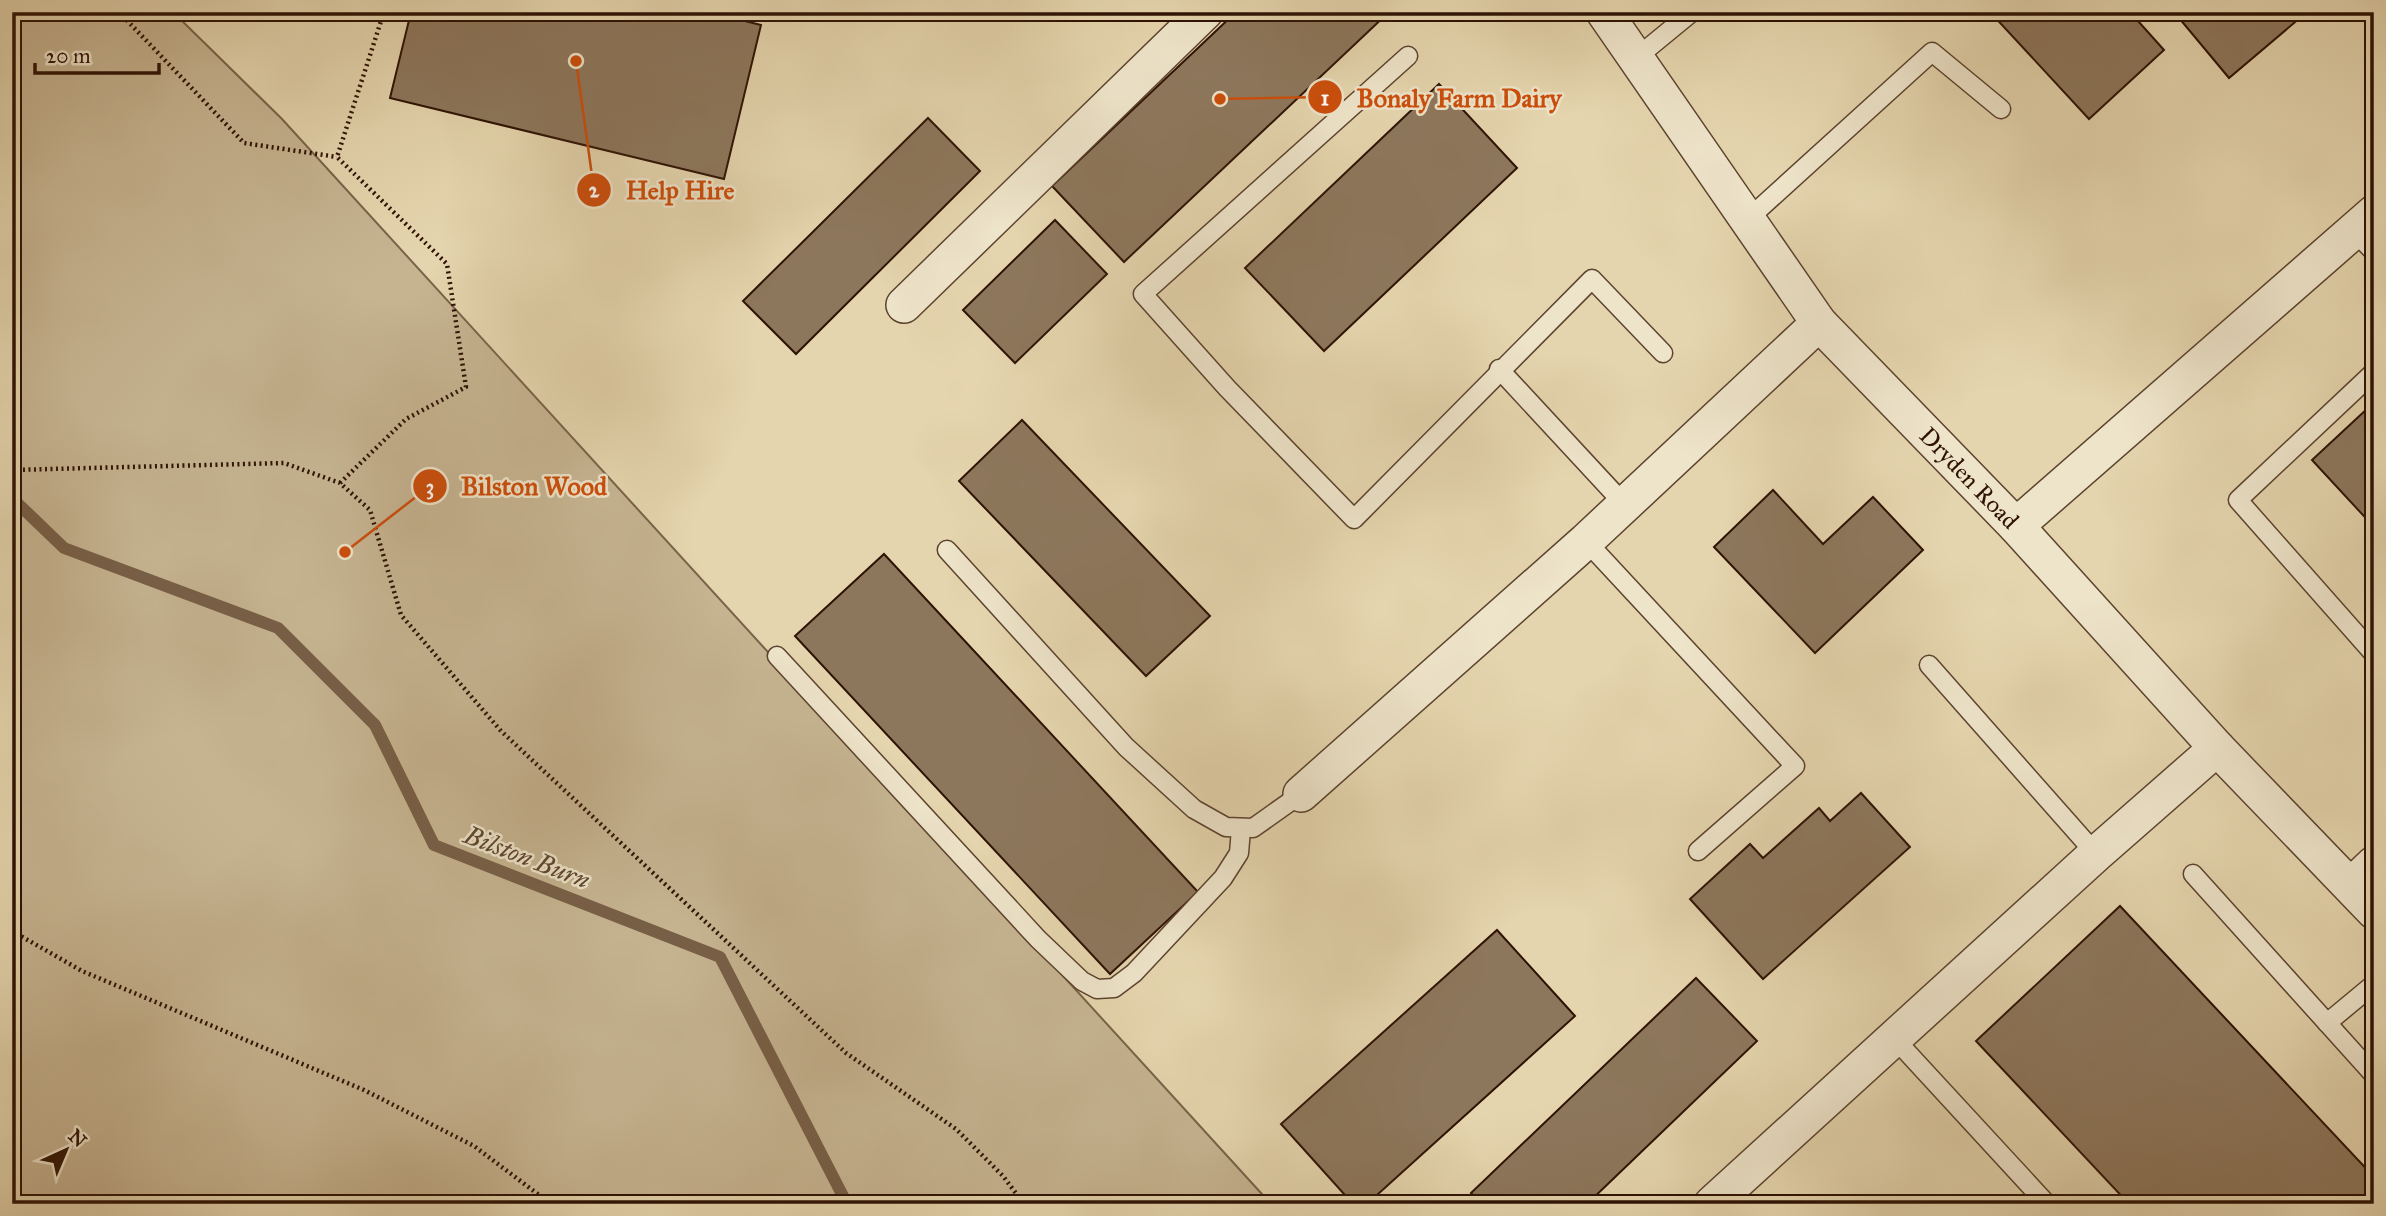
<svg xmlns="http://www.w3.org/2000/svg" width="2386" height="1216" viewBox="0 0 2386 1216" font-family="'IM FELL Great Primer',serif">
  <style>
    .green { fill: #c6b491; stroke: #7a634a; stroke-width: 2 }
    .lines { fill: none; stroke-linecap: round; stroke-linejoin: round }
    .stream { stroke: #775f47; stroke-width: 12 }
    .building { fill: #8d775c; stroke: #2e1204; stroke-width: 2 }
    .service-casing { stroke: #5c432e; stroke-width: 21 }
    .minor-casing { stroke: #5c432e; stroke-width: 38 }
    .path { stroke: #2e1204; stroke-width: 4.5; stroke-dasharray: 2 3.5; stroke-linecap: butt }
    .service { stroke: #eee4ca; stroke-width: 18 }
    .minor { stroke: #eee4ca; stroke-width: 35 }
    .labels { text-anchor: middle; stroke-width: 5; stroke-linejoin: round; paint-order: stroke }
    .street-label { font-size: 24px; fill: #2e1204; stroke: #eee4ca }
    .water-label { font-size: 26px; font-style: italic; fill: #5e4631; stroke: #eee4ca }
    .leader { fill: none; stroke: #cc4e0b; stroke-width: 2.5 }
    .callout-dot { fill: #cc4e0b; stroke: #eee4ca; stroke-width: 2.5 }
    .mark-label { font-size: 21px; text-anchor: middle; font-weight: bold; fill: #fff }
    .callout-label { font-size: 26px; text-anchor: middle; font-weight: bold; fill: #cc4e0b; stroke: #eee4ca; stroke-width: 5; stroke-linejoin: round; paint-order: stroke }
  </style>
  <rect width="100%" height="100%" fill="#e5d5ae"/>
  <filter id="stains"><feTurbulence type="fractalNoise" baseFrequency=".00286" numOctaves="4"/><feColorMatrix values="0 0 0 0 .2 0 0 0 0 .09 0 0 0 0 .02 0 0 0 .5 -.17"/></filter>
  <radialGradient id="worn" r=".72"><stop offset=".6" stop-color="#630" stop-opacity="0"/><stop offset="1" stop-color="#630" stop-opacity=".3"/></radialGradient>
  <path class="green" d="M12,12H173L282,119L1271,1204H12Z"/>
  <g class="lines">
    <path class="stream" d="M12,498L64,548L278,628L375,725L434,845L720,957L847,1204"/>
  </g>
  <g class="building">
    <path d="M411,12H709L761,25L724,179L390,98Z"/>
    <path d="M1236,12H1389L1124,262L1052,186Z"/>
    <path d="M1990,12H2130L2164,50L2089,119Z"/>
    <path d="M2174,12H2307L2229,78Z"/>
    <path d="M1439,84L1517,168L1324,351L1245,268Z"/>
    <path d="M928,118L980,171L796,354L743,301Z"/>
    <path d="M1055,220L1107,274L1015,363L963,310Z"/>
    <path d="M2368,408L2374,415V527L2312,460Z"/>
    <path d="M1022,420L1210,616L1146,676L959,481Z"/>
    <path d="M1773,490L1823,544L1873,497L1923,550L1815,653L1714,547Z"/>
    <path d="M884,554L1198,892L1110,974L795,636Z"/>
    <path d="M1861,793L1910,847L1763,979L1690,899L1750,844L1763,858L1819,808L1830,821Z"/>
    <path d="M2120,906L2374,1177V1204H2129L1976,1041Z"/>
    <path d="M1497,930L1575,1016L1367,1204H1353L1281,1124Z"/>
    <path d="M1696,978L1757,1041L1587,1204H1482L1471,1193Z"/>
  </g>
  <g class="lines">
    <g class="service-casing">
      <g id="service">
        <path d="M1408,56L1143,294L1227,388L1354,519L1592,279L1663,353"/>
        <path d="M1636,58L1692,12"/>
        <path d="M1748,219L1932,52L2001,109"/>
        <path d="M2354,231L2374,252"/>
        <path d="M1499,369L1625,505"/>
        <path d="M2374,372L2238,500L2374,654"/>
        <path d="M1586,541L1795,766L1698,851"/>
        <path d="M947,550L1126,747L1194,809L1226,827L1253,828L1301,794"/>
        <path d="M777,656L1038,939L1082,981L1097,989L1114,988L1134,973L1223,878L1239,853L1241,829"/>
        <path d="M1929,665L2096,854"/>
        <path d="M2193,874L2374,1075"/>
        <path d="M2327,1023L2374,984"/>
        <path d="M1894,1038L2047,1204"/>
      </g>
    </g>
    <g class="minor-casing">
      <g id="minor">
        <path d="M1604,12L1819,323L2016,526L2217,748L2374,911"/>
        <path d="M904,305L1205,12"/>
        <path d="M2016,526L2374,213"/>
        <path d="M1301,794L1586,541L1819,323"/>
        <path d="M2351,886L2374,864"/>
        <path d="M1712,1204L2096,854L2217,748"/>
      </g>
    </g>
    <g class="path">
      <path d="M119,12L244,143L337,157"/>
      <path d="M12,470L284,463L340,483L370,510L401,615L501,731L846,1053L956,1129L1003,1176L1024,1204"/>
      <path d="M340,483L406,419L466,387L447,264L337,157L384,12"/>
      <path d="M12,931L82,971L364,1090L474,1146L551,1204"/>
    </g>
    <use href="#service" class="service"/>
    <use href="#minor" class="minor"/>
  </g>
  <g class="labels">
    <g class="street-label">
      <text transform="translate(1969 478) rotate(46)" y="8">Dryden Road</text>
    </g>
    <g class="water-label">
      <text transform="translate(527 857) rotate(21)" y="9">Bilston Burn</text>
    </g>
  </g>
  <path class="leader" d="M1220 99L1325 97M576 61L594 190M345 552L430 486"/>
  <g class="callout-dot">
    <circle cx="1220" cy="99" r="7"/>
    <circle cx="576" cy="61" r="7"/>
    <circle cx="345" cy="552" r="7"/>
    <circle cx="1325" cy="97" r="18"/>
    <circle cx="594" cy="190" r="18"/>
    <circle cx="430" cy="486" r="18"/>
  </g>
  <g class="mark-label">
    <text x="1325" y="105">1</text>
    <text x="594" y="197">2</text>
    <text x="430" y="494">3</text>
  </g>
  <g class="callout-label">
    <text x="1459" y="107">Bonaly Farm Dairy</text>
    <text x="680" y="199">Help Hire</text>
    <text x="534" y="495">Bilston Wood</text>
  </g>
  <rect width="2386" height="1216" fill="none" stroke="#e5d5ae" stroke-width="42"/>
  <rect x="14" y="14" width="2358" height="1188" fill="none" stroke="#2e1204" stroke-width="3.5"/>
  <rect x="21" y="21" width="2344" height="1174" fill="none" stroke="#2e1204" stroke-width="2"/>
  <g transform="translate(66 1150) rotate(44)" stroke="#eee4ca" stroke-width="5" paint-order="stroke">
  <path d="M0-5L12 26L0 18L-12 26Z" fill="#2e1204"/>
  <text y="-10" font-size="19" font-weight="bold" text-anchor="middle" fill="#2e1204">N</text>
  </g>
  <path d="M35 63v10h124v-10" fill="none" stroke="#2e1204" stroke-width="3.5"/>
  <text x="46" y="63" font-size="21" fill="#2e1204" stroke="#eee4ca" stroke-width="5" paint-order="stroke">20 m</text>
  <rect width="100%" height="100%" filter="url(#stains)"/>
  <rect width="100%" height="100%" fill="url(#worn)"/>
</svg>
